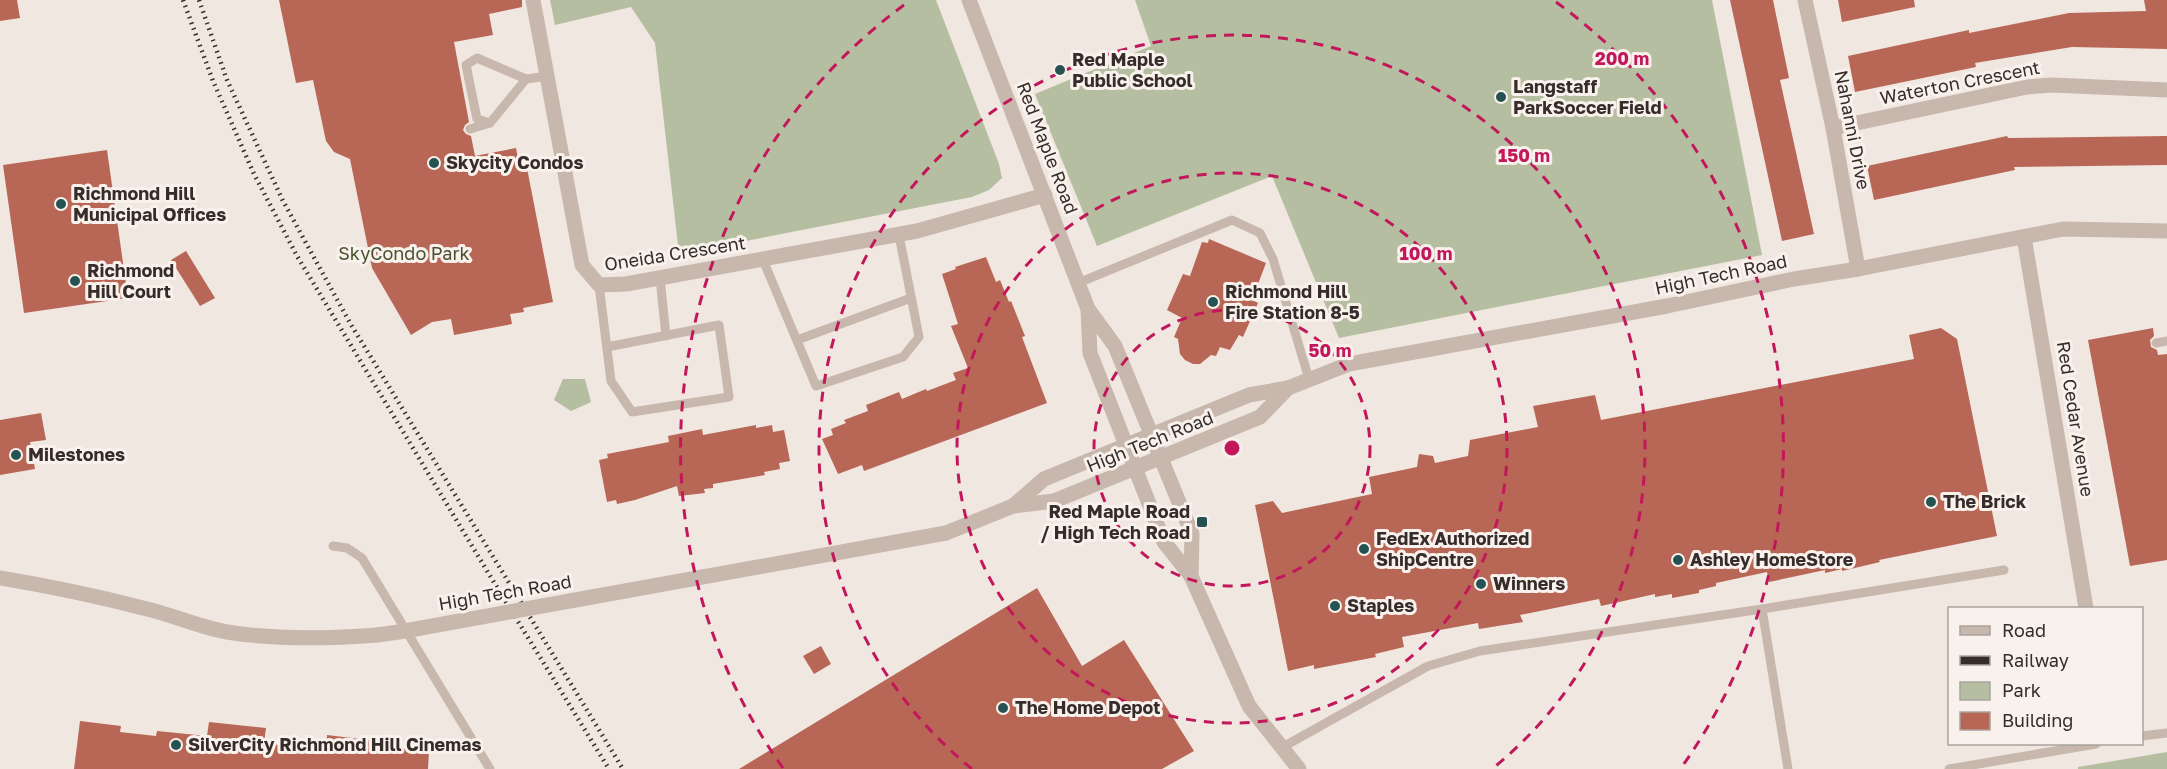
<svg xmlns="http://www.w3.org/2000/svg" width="2167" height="769" viewBox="0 0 2167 769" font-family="'Golos Text',sans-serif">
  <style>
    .green { fill: #b6bea1 }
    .building { fill: #b86656 }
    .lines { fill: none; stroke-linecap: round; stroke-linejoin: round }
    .service { stroke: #c7b7ad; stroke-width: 9 }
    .minor { stroke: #c7b7ad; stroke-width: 15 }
    .tertiary { stroke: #c7b7ad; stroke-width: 15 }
    .rail { stroke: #362d2b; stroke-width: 4.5; stroke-dasharray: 1.5 4.5; stroke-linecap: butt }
    .tertiary-bridge { stroke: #c7b7ad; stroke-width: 15 }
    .ring { fill: none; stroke: #c2185b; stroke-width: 3; stroke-dasharray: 10 8 }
    .poi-dot { fill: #255353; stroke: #f8f1ec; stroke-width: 2 }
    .labels { text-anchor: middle; stroke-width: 6; stroke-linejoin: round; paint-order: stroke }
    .poi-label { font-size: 18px; font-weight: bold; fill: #362d2b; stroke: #f8f1ec; text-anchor: start }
    .street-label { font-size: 18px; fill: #362d2b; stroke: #f8f1ec }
    .park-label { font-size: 18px; fill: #485231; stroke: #f8f1ec }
    .centre { fill: #c2185b; stroke: #f8f1ec; stroke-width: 3 }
    .ring-label { font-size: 18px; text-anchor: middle; font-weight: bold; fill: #c2185b; stroke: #f8f1ec; stroke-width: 6; stroke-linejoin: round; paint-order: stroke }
  </style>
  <rect width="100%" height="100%" fill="#f0e7e0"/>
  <g class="green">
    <path d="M550,0H936L999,164L1002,178L989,190L972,197L679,254L655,43L631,7L555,25Z"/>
    <path d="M1135,0H1712L1762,255L1339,338L1272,176L1097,246L1035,94L1151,46Z"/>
    <path d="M563,379H585L591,402L571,411L554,400Z"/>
    <path d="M2167,752V769H2078V767Z"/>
  </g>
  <g class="building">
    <path d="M0,0H17L20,18L0,21Z"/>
    <path d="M279,0H522V7L489,14L493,35L454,42L469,122L465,125L463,130L466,134L471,136L475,156L516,148L520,169L527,168L553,302L523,308L524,312L510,314L512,324L454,335L451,319L432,322L411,335L372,268L350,159L334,152L326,141L313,80L296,83Z"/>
    <path d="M1730,0H1773L1789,78L1780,80L1814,234L1782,241Z"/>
    <path d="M1838,0H1914L1915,7L1842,22Z"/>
    <path d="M2144,0H2167V49L2072,47L1975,63L1976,67L1855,92L1848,56L1969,30V33L2069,13L2146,11Z"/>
    <path d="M2007,136L2008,138L2167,136V165L2014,167L2015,170L1874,200L1867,166Z"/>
    <path d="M107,150L128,298L24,313L3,165Z"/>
    <path d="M1209,239L1266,263L1252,300L1258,303L1243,337L1239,335L1230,350L1220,347L1216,356L1211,355L1200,364H1193L1185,360L1180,354L1178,339L1174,337L1182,318L1167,310L1183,274L1190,276L1202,242L1208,243Z"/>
    <path d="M186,251L215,298L200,306L171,260Z"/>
    <path d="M986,257L996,282L1000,280L1009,302L1011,301L1025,336L1022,337L1047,403L864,471L862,465L838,474L822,439L833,435L831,429L846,423L844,420L868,411L866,405L899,392L902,399L926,389L927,391L956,380L953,373L968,368L951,326L958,324L942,274L956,269L955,267Z"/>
    <path d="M1941,328L1957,339L1997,536L1879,560L1880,562L1842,571V569L1825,573V570L1769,582L1767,572L1716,583V586L1699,590V593L1672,598V594L1655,597V594L1601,606L1599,599L1520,615L1523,622L1479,629L1478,623L1402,637L1404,647L1375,654L1376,657L1314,669V665L1288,671L1255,505L1273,501L1282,513L1372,494L1369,477L1417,467L1419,454L1433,456L1435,463L1468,456L1470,440L1538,427L1533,406L1595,395L1601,420L1914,359L1909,335Z"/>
    <path d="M2153,328L2154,336L2150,340L2151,347L2157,350L2158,355L2167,354V560L2130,566L2088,340Z"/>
    <path d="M41,413L46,440L30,442L35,469L0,475V420Z"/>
    <path d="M756,425V428L772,425L773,432L784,430L790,461L779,463L780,469L764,472L765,475L713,484V488L704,489L705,493L679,496L677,486L635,500L617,504L616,500L607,502L599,460L608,458L607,454L669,442L668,436L702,429L703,435Z"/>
    <path d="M1037,588L1082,666L1124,640L1194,751L1162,769H739Z"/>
    <path d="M821,646L831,664L814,674L803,656Z"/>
    <path d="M80,721L121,726L120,732L156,736L157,731L207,736L209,722L266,728L264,743L326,751L327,735L384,742V746L429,751L428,769H74Z"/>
  </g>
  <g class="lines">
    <g class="service">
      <path d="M477,58L526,79L490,123L477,119L466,65Z"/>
      <path d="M526,79L548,76"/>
      <path d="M470,129L490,123"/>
      <path d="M763,260L816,386L903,357L919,337L899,235"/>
      <path d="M660,278L666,336"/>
      <path d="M1078,283L1232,220L1260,233L1273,259L1309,379"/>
      <path d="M599,285L611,381L632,412L729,397L719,325L607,347"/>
      <path d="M797,340L911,298"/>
      <path d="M2156,343L2167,341"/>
      <path d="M333,546L347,548L362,558L490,769"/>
      <path d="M1762,609L1788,769"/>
      <path d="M2142,736L2167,733"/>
      <path d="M1281,748L1428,666L1480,651L1762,609L2004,570"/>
      <path d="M1949,769L2096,744"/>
    </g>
    <g class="minor">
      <path d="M533,0L582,265L599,285L626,284L917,231L1045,195"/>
      <path d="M1805,0L1833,128L1858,269"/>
      <path d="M1833,128L2027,87L2052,85L2167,90"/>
      <path d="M2024,237L2086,608"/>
    </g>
    <g class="tertiary">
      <path d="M969,0L1088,309L1115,346L1192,534L1191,576"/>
      <path d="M1088,309L1090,353L1164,542L1191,576L1249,706L1299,769"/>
      <path d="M1013,506L1044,479L1249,395L1288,388L1349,364L1667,306L1794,279L1858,269L2063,229L2167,231"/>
      <path d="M0,578C48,586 96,596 143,608C171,614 198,627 227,632C277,640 326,639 377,635"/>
      <path d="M592,597L946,533L1013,506L1054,501L1260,417L1288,388"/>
    </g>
    <g class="rail">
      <path d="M183,0L213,81L254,174L297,256L498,589L609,769"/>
      <path d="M199,0L227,80L283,201L350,323L623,769"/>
    </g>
    <path class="tertiary-bridge" d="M377,635L399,632L592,597"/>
  </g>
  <g class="ring">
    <circle cx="1232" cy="448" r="138"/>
    <circle cx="1232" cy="448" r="275"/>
    <path d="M972 769A413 413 0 1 1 1492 769"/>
    <path d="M783 768A551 551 0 0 1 908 2M1556 2A551 551 0 0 1 1681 768"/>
  </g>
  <g class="poi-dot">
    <circle cx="1060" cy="70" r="6"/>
    <circle cx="1501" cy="97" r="6"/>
    <circle cx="434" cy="163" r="6"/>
    <circle cx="61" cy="204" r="6"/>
    <circle cx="75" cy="281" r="6"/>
    <circle cx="1213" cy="302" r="6"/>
    <circle cx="16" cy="455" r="6"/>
    <circle cx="1931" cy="502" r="6"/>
    <rect x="1196" y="516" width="12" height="12" rx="3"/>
    <circle cx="1364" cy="549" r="6"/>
    <circle cx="1678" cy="560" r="6"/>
    <circle cx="1481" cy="584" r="6"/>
    <circle cx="1335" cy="606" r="6"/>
    <circle cx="1003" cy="708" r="6"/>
    <circle cx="176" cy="745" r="6"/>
  </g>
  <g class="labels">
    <g class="poi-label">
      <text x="1072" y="66">Red Maple<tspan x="1072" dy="21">Public School</tspan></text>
      <text x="1513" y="93">Langstaff<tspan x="1513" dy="21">ParkSoccer Field</tspan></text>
      <text x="446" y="169">Skycity Condos</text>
      <text x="73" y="200">Richmond Hill<tspan x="73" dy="21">Municipal Offices</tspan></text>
      <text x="87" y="277">Richmond<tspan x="87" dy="21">Hill Court</tspan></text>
      <text x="1225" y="298">Richmond Hill<tspan x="1225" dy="21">Fire Station 8-5</tspan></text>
      <text x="28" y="461">Milestones</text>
      <text x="1943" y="508">The Brick</text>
      <text x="1190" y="518" text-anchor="end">Red Maple Road<tspan x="1190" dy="21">/ High Tech Road</tspan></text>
      <text x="1376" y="545">FedEx Authorized<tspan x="1376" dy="21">ShipCentre</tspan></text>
      <text x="1690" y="566">Ashley HomeStore</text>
      <text x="1493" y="590">Winners</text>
      <text x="1347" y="612">Staples</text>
      <text x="1015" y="714">The Home Depot</text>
      <text x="188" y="751">SilverCity Richmond Hill Cinemas</text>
    </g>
    <g class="street-label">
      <text transform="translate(1960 83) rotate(-11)" y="6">Waterton Crescent</text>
      <text transform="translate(1852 130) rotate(79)" y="6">Nahanni Drive</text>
      <text transform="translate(1047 148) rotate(69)" y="6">Red Maple Road</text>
      <text transform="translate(675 254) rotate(-9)" y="6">Oneida Crescent</text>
      <text transform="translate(1721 275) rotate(-12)" y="6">High Tech Road</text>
      <text transform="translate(2075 419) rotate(81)" y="6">Red Cedar Avenue</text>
      <text transform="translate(1150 442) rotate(-22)" y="6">High Tech Road</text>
      <text transform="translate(505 593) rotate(-10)" y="6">High Tech Road</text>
    </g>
    <g class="park-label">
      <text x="404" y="260">SkyCondo Park</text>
    </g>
  </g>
  <circle cx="1232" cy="448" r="9" class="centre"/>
  <g class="ring-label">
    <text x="1622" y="65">200 m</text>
    <text x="1524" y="162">150 m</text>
    <text x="1426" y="260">100 m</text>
    <text x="1330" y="357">50 m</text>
  </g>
  <rect x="1948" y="607" width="195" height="138" fill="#f8f1ec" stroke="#aaa39f" stroke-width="1.5"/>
  <rect x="1960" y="626" width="30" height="9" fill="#c7b7ad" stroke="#aaa39f" stroke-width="1.5"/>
  <text x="2002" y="637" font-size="18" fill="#362d2b">Road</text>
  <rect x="1960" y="656" width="30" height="9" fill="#362d2b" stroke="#aaa39f" stroke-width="1.5"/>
  <text x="2002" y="667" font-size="18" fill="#362d2b">Railway</text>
  <rect x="1960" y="682" width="30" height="18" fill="#b6bea1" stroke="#aaa39f" stroke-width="1.5"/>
  <text x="2002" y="697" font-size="18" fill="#362d2b">Park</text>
  <rect x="1960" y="712" width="30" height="18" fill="#b86656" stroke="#aaa39f" stroke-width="1.5"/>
  <text x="2002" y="727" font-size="18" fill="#362d2b">Building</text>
</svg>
